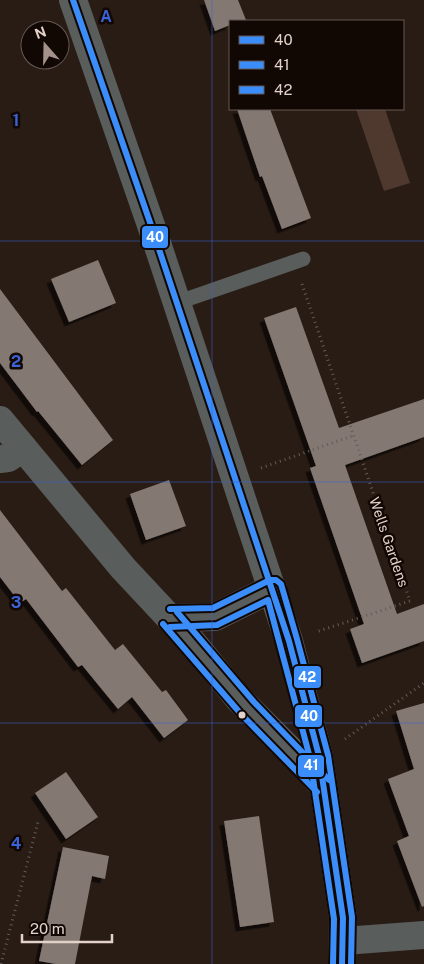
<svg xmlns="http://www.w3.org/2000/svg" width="424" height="964" viewBox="0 0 424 964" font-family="'Public Sans',sans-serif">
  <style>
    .green { fill: #4f392f }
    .building { fill: #847872; filter: url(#shadow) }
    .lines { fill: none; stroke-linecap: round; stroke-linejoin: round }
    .path { stroke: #5f5d5b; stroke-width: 3; stroke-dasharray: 1 4; stroke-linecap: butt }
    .service { stroke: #595d5c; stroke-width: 15 }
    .minor { stroke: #595d5c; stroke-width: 28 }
    .tertiary { stroke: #595d5c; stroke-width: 28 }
    .bus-1-casing { stroke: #110703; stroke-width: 10 }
    .bus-2-casing { stroke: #110703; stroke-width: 10 }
    .bus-3-casing { stroke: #110703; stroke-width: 10 }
    .bus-1 { stroke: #3b8df9; stroke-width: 6 }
    .bus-2 { stroke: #3b8df9; stroke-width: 6 }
    .bus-3 { stroke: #3b8df9; stroke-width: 6 }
    .grid { fill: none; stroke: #3b62d6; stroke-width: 1; stroke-opacity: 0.55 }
    .bus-dot { fill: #e3d2ca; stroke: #110703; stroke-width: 2 }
    .labels { text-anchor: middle; stroke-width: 5; stroke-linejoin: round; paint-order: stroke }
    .street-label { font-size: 14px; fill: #e3d2ca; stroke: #110703 }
    .grid-label { font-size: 16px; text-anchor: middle; font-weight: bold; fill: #3b62d6; stroke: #110703; stroke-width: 5; stroke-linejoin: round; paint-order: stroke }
    .line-badge { stroke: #110703; stroke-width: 2 }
    .badge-label { font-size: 14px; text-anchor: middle; font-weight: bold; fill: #fff }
  </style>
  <defs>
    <filter id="shadow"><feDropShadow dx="-4.5" dy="4.5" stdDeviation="0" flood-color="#0009"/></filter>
  </defs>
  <rect width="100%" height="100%" fill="#291c14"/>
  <path class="green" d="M356,109H385L410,183L384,191Z"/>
  <g class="building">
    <path d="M204,0H238L246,20L230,21V25L215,31Z"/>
    <path d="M237,109H270L311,218L282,229L262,176L260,177Z"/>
    <path d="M98,260L116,303L69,322L51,279Z"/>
    <path d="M0,289L113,440L82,465L38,411L37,412L0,363Z"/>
    <path d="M296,307L339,428L424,399V437L345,465L397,614L424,604V641L362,663L350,629L364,624L310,468L316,466L264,318Z"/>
    <path d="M169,480L186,526L146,540L130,494Z"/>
    <path d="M0,510L62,591L66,588L115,650L123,644L162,692L166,690L188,720L164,738L132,697L118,709L82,665L78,667L26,599L20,603L0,577Z"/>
    <path d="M424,703V906L422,907L397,841L409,836L388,779L414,769L396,711Z"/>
    <path d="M66,772L98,817L66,839L35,793Z"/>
    <path d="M259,816L274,922L240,927L224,821Z"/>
    <path d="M63,847L109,856L105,879L92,876L75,964H56L39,961Z"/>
  </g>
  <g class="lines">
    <g class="path">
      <path d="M302,284L410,601L316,632"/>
      <path d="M261,468L352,436"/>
      <path d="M345,739L424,683"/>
      <path d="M1,964L38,822"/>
    </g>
    <path class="service" d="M176,303L303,259"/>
    <g class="minor">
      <path d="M0,420L123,568L194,644L238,698L304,764L323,786"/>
      <path d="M0,459L8,458L23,448"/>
      <path d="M170,618L215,617L273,588"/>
      <path d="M344,941L424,935"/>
    </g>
    <path class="tertiary" d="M73,0L153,231L289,641L319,756L343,918L342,964"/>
    <g class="bus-1-casing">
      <path id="bus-1" d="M73,0L153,231L289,641L319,756L343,918L342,964"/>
    </g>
    <g class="bus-2-casing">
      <g id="bus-2">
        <path d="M163,624L241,714L317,792"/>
        <path d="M170,627L217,625L268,600L310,758L334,919L333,964"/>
      </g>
    </g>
    <g class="bus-3-casing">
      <g id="bus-3">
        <path d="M170,609L213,608L270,580H276L281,584L297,639L328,755L352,917L351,964"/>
        <path d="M177,612L254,702L329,780"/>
      </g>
    </g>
    <use href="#bus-1" class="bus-1"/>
    <use href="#bus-2" class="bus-2"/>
    <use href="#bus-3" class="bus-3"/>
  </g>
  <path class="grid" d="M212,0V964M0,241H424M0,482H424M0,723H424"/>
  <circle class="bus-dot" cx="242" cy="715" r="4.5"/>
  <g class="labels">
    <g class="street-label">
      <text transform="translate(389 542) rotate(71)" y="5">Wells Gardens</text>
    </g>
  </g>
  <g class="grid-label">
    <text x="106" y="22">A</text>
    <text x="16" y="126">1</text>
    <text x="16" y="367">2</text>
    <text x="16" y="608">3</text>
    <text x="16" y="849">4</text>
  </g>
  <g class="line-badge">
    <rect x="141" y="225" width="28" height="24" rx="5" fill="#3b8df9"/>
    <rect x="293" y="665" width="29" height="24" rx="5" fill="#3b8df9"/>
    <rect x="294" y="704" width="29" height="24" rx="5" fill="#3b8df9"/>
    <rect x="297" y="754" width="28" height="24" rx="5" fill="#3b8df9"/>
  </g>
  <g class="badge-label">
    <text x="155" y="242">40</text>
    <text x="307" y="682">42</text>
    <text x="309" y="721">40</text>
    <text x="311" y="770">41</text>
  </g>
  <rect x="229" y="20" width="175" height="90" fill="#110703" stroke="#655853"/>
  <rect x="239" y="36" width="25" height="8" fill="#3b8df9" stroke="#655853"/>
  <text x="274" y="45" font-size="15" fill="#e3d2ca">40</text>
  <rect x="239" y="61" width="25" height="8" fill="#3b8df9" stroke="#655853"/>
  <text x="274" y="70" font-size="15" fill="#e3d2ca">41</text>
  <rect x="239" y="86" width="25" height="8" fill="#3b8df9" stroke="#655853"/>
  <text x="274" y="95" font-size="15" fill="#e3d2ca">42</text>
  <g transform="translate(45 45) rotate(340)"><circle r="24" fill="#110703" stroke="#655853"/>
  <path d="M0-4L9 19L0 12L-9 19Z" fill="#a2928a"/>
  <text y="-8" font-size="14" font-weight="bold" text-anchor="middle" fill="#e3d2ca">N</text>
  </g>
  <path d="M22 934v8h90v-8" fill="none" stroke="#e3d2ca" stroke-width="2.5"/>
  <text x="30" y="934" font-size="15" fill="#e3d2ca" stroke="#110703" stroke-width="4" paint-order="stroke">20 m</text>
</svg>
